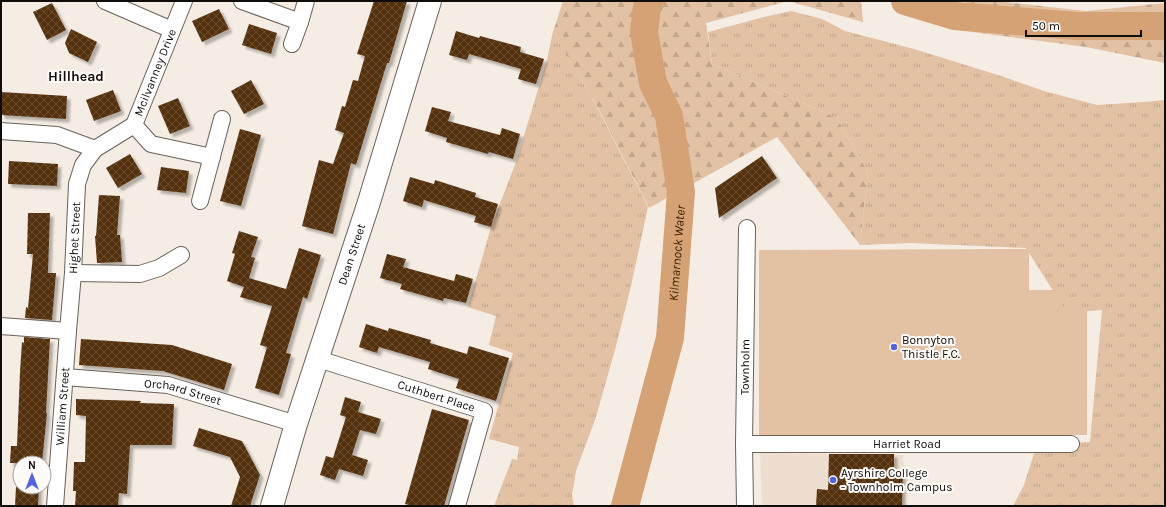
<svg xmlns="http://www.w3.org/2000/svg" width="1166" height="507" viewBox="0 0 1166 507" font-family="Karla,sans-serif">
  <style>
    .built { fill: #eeded0 }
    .grass { fill: #e2c1a4 }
    .forest { fill: url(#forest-firs) }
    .park { fill: url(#park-tufts) }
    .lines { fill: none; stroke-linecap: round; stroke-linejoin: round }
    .river { stroke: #d4a274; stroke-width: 28 }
    .building { fill: url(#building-cross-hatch); filter: url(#shadow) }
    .minor-casing { stroke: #69615a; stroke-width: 18 }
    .secondary-casing { stroke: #69615a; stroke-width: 24 }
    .minor { stroke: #fff; stroke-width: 16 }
    .secondary { stroke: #fff; stroke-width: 22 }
    .poi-dot { fill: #5465db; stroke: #fefaf7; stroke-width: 1.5 }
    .labels { text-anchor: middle; stroke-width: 4; stroke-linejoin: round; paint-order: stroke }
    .street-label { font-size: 12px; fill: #0f0c0a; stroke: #fefaf7 }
    .poi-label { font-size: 12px; fill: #0f0c0a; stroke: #fefaf7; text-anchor: start }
    .water-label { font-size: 13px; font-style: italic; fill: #422100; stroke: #fefaf7 }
    .quarter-label { font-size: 14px; font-weight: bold; fill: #0f0c0a; stroke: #fefaf7 }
  </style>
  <defs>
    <pattern id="forest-firs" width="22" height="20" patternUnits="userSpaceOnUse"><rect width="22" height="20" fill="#e2c1a4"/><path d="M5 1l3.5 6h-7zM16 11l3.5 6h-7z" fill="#c1a58c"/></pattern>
    <pattern id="park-tufts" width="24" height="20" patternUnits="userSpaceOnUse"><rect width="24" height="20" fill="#e2c1a4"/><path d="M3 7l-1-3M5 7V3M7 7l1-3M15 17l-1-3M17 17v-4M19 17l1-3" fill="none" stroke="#c1a58c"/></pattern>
    <pattern id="building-cross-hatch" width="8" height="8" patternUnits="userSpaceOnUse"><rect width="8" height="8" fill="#553310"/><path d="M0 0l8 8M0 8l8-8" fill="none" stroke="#694d31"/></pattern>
    <filter id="shadow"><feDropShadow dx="3.5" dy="3.5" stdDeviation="1" flood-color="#0004"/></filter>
  </defs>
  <rect width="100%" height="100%" fill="#f5ece3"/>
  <path class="built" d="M760,453L903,455L905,506H762Z"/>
  <path class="grass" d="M1029,249V290H1087V435H759V250Z"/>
  <g class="forest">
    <path d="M563,1H861L863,22L788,1L706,23L712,64L837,118L868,172L860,245L777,137L649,208L598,108L553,32Z"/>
    <path d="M967,1H996L1086,11L1165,3V63L1086,47L957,30Z"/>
  </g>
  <g class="park">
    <path d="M791,11L822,19L845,31L914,49L1001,76L1044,91L1097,105L1144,102L1165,100V506H1013L1024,485L1037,444L1090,442L1102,310L1067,313L1026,248L911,243L860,245L868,172L837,118L712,64L708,32L768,16Z"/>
    <path d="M553,31L597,107L648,207L631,286L616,346L596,417L576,471L572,495L574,506H494L512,459L517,460L519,447L489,439L513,353L489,345L496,316L468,307L491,227L516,162L547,60Z"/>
  </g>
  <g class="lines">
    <g class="river">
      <path d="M905,1L955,16L1077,26H1165"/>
      <path id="s1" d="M625,506L670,338L681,192L669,116L653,83L644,32L647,7L651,1"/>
    </g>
  </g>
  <g class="building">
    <path d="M374,1H407L389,63H387L356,165L351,163L333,234L302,226L319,160L333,164L344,133L335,130L342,106L345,107L353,80L358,81L365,56L357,54Z"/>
    <path d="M52,3L66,30L47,40L33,12Z"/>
    <path d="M219,9L229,29L202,42L192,21Z"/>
    <path d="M249,24L277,33L271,54L242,45Z"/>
    <path d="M71,29L97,42L88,62L69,53L65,43Z"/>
    <path d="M456,31L479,38L480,36L521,47L520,52L544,59L536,84L518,79L521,69L469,54L467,60L449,55Z"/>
    <path d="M251,80L264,104L244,114L231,91Z"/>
    <path d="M113,90L121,111L94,121L86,100Z"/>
    <path d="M1,92L67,96L66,119L1,115Z"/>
    <path d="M178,98L190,126L170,134L158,106Z"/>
    <path d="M432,107L451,112L448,121L500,135L502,128L520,134L513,159L489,152L488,154L446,142L447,138L425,131Z"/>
    <path d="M240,129L261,135L241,206L220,201Z"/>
    <path d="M130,154L142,174L118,188L106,168Z"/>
    <path d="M762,156L777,178L719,218L715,188Z"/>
    <path d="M9,161L58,164L57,186L8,184Z"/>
    <path d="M161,167L189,171L186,193L157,190Z"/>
    <path d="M410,177L434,184L435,180L476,193L475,197L498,204L491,227L474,222L476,216L424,200L422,207L403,201Z"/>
    <path d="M99,195L120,196L117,235H120L122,262L97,263L95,236H96Z"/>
    <path d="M28,213H50L48,273H56L52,320L25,318L26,307L28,308L33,254H27Z"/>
    <path d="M239,231L258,237L251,257L255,258L249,278L286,289L299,248L321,255L307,299L303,297L286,353L291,354L279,395L255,388L267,347L260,345L272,306L240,297L244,287L227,281L235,254L232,253Z"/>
    <path d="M387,254L406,259L403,267L454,281L456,274L473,279L466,303L444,298L443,301L400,289L402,284L380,278Z"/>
    <path d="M366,324L388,331L389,328L431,340L430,343L467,354L469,346L509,358L496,401L456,388L459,379L428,369L430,362L379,347L377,353L359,347Z"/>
    <path d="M24,337L50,339L46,413H47L42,463H10L11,446H17L20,372L22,342L24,343Z"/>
    <path d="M81,339L172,345L232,364L224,390L163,371L79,365Z"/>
    <path d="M345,397L361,402L358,412L381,419L376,434L360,430L352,455L368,460L363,476L339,469L335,480L320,475L326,456L333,458L346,417L340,415Z"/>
    <path d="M76,399L141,401L140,403L174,404L172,445H130L127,494L119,493L118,506H75L76,491H73L74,462H85L86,416L76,415Z"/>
    <path d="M432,409L469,420L444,506H412L405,504Z"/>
    <path d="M199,428L242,441L260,475L250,506H231L240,477L230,457L193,446Z"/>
    <path d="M829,454H894V470H903L902,506H816L817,489L828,490Z"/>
    <path d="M16,487H39L38,506H15Z"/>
  </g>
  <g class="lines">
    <g class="minor-casing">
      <g id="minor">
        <path d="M105,1L172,30"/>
        <path d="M242,1L300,22"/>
        <path d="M292,44L300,22L306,1"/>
        <path d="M134,125L151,144L212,157"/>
        <path d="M1,131L57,135L95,149"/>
        <path d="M200,201L222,119"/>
        <path d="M73,273L140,274L159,268L181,255"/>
        <path d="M1,326L68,331"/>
        <path id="s2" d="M318,359L484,411L457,506"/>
        <path id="s3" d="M65,377L168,385L296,424"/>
        <path id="s4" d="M744,444H1071"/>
        <path id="s5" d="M55,506L68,331L73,273L77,184L83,165L95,149L134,125L184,1"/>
        <path id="s6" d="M745,506L744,444L747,228"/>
      </g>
    </g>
    <g class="secondary-casing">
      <g id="secondary">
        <path id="s7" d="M272,506L296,424L369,202L430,1"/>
      </g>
    </g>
    <use href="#minor" class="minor"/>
    <use href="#secondary" class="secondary"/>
  </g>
  <g class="poi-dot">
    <circle cx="894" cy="347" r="4"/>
    <circle cx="833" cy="480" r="4"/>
  </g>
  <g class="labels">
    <g class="street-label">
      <text dy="4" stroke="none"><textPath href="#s5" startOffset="465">Mcilvanney Drive</textPath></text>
      <text dy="4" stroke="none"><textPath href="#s5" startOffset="269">Highet Street</textPath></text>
      <text dy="4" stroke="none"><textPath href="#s7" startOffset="264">Dean Street</textPath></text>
      <text dy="4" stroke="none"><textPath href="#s6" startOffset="139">Townholm</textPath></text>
      <text dy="4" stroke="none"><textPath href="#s3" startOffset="119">Orchard Street</textPath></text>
      <text dy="4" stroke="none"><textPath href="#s2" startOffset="124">Cuthbert Place</textPath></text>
      <text dy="4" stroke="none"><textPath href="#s5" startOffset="100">William Street</textPath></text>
      <text dy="4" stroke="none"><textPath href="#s4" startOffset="163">Harriet Road</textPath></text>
    </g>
    <g class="poi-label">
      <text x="902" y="344">Bonnyton<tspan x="902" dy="14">Thistle F.C.</tspan></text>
      <text x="841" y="477">Ayrshire College<tspan x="841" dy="14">- Townholm Campus</tspan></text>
    </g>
    <g class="water-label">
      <text dy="5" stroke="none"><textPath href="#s1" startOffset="259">Kilmarnock Water</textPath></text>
    </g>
    <g class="quarter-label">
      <text x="76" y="81">Hillhead</text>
    </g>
  </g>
  <rect width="1166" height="507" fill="none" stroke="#0f0c0a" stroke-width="4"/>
  <g transform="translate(32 475)"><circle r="19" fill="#fefaf7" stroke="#9e9b98"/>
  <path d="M0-3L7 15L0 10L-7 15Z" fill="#5465db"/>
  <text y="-6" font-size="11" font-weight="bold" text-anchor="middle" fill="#0f0c0a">N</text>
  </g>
  <path d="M1026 30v6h115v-6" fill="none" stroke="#0f0c0a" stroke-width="2"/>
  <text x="1032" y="30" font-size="12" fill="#0f0c0a" stroke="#fefaf7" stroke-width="3" paint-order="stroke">50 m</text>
</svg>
